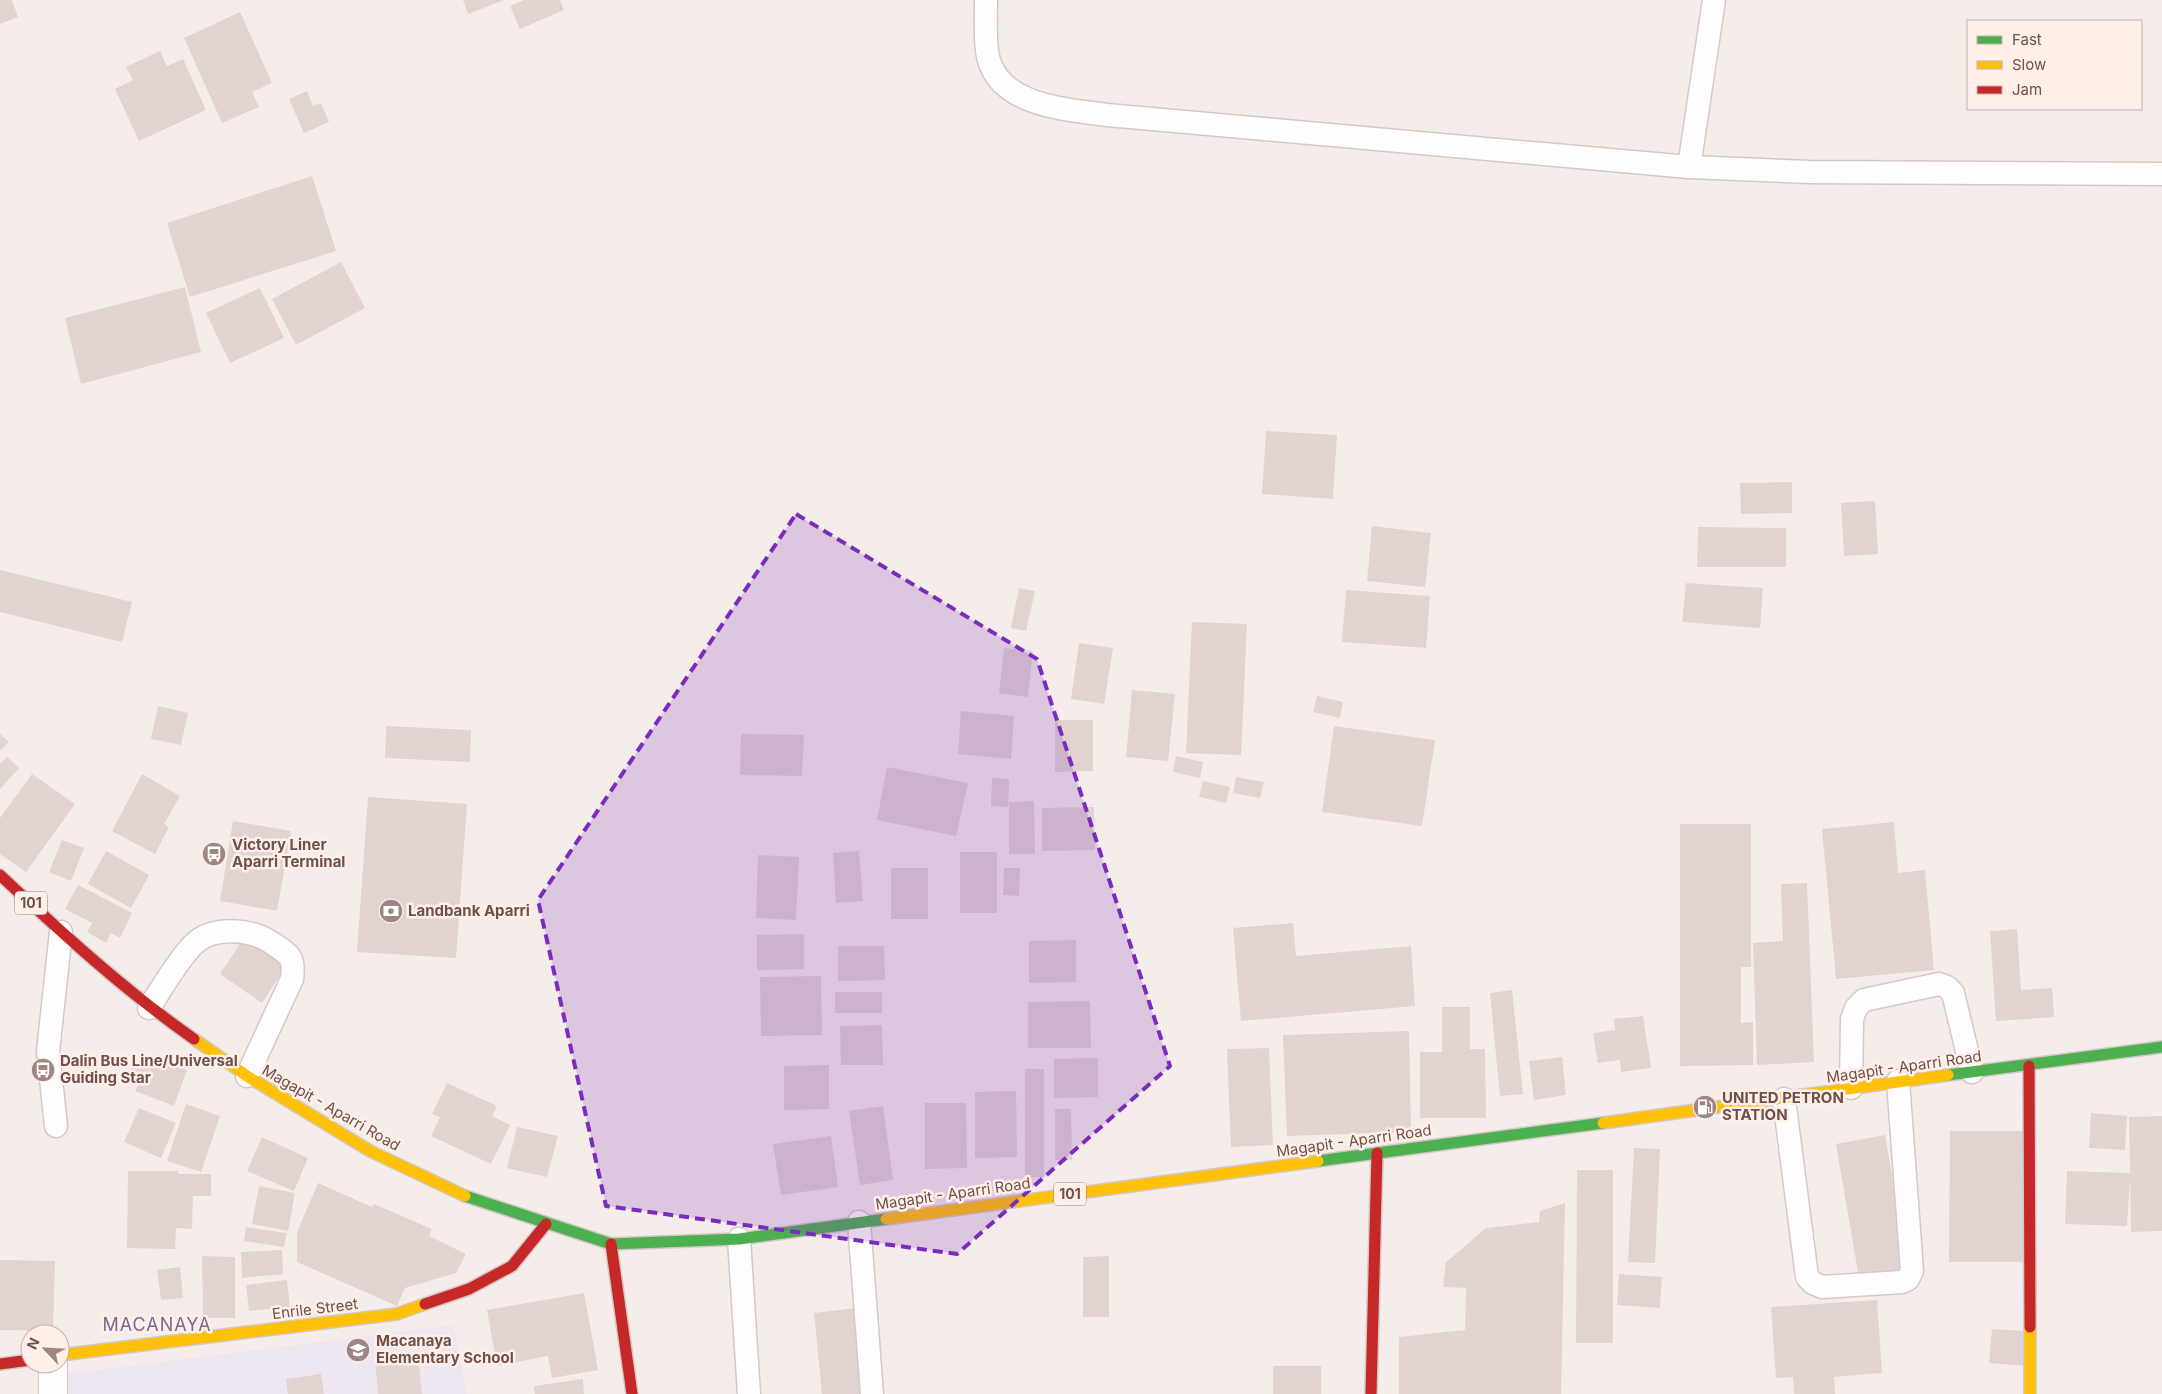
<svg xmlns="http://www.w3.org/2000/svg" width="2162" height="1394" viewBox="0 0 2162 1394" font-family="Inter,sans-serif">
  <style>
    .education { fill: #eee6f1 }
    .building { fill: #e1d4d0 }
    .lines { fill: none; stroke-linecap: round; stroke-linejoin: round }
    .lane-casing { stroke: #d4c9c6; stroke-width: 25 }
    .street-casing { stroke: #d4c9c6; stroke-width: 30 }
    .fast-casing { stroke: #d4c8c6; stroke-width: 14 }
    .slow-casing { stroke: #d4c8c6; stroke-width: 14 }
    .jam-casing { stroke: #d4c8c6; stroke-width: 14 }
    .lane { stroke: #fefcfc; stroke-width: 22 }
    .street { stroke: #fefcfc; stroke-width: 28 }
    .fast { stroke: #4caf50; stroke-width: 11 }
    .slow { stroke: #ffc107; stroke-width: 11 }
    .jam { stroke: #c62828; stroke-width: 11 }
    .marked { fill: #7b2cbf; fill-opacity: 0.2; stroke: #7b2cbf; stroke-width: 4; stroke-dasharray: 10 6; stroke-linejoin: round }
    .labels { text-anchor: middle; stroke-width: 5; stroke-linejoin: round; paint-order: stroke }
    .shield { fill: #fef0e9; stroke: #9b7f7a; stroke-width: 1 }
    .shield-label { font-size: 14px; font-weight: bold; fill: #714f4b }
    .poi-label { font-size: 15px; font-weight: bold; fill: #714f4b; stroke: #fef0e9; text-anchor: start }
    .street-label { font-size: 15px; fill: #714f4b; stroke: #fef0e9 }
    .quarter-label { font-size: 18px; letter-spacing: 1px; fill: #796794; stroke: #fef0e9 }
  </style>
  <rect width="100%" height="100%" fill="#f5ede9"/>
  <path class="education" d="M453,1325L467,1394H60V1375Z"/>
  <g class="building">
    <path d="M0,0H12L18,17L0,24Z"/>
    <path d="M463,0H504L468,14Z"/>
    <path d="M524,0H560L564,10L520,29L510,6Z"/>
    <path d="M240,12L272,83L252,92L259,107L222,123L184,38Z"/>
    <path d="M160,51L167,66L183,59L206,110L139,141L115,89L133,80L126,67Z"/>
    <path d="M307,91L313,106L321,103L329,122L304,133L289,99Z"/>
    <path d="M312,176L336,251L190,297L167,223Z"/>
    <path d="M341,262L365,308L296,345L272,299Z"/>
    <path d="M185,287L201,352L81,384L65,318Z"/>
    <path d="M260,288L284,338L230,363L206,313Z"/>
    <path d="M1266,431L1337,435L1333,499L1262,494Z"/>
    <path d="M1792,482V513L1741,514L1740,483Z"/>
    <path d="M1875,501L1878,554L1844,556L1841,503Z"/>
    <path d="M1372,526L1431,533L1425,587L1367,581Z"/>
    <path d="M1698,527L1786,528V567H1697Z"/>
    <path d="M0,570L132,602L122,642L0,612Z"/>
    <path d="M1686,583L1763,588L1760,628L1682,622Z"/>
    <path d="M1019,588L1035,591L1026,631L1011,628Z"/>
    <path d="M1346,590L1430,596L1426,648L1342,642Z"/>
    <path d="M1192,622L1247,624L1241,755L1186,753Z"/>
    <path d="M1079,643L1113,648L1104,704L1071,699Z"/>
    <path d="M1004,648L1033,651L1028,697L999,693Z"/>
    <path d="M1132,690L1175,694L1168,761L1126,757Z"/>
    <path d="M1317,696L1343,702L1340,718L1313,712Z"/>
    <path d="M158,706L188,713L181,745L151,739Z"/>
    <path d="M961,711L1014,716L1011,759L958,754Z"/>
    <path d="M1055,720H1093V771L1055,772Z"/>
    <path d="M386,726L471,730L470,762L385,758Z"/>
    <path d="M1334,726L1435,740L1422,826L1322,812Z"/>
    <path d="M0,734L9,742L0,751Z"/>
    <path d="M741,734L804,735L802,776L740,775Z"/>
    <path d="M1176,756L1203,762L1200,778L1173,772Z"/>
    <path d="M7,757L19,768L0,789V764Z"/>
    <path d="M887,767L968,783L956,836L877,820Z"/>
    <path d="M32,774L75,804L26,872L0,854V818Z"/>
    <path d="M142,774L180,796L164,824L169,827L155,854L112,831Z"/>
    <path d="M1236,777L1264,782L1260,798L1233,793Z"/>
    <path d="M992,778L1009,779L1008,807L991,806Z"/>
    <path d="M1203,781L1230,787L1226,803L1199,797Z"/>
    <path d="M368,797L467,804L456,958L357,952Z"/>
    <path d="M1034,801L1035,854H1009V802Z"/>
    <path d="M1094,807L1095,850L1042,851V808Z"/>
    <path d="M233,821L291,831L277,911L220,901Z"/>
    <path d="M1894,822L1898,873L1925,870L1934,970L1836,979L1822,829Z"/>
    <path d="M1680,824H1751V967H1741V1023L1753,1022V1065L1680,1066Z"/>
    <path d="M62,840L84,848L71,881L49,872Z"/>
    <path d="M106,851L149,875L131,908L88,884Z"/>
    <path d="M859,851L863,901L836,903L833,853Z"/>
    <rect x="960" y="852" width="37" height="61"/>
    <path d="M758,855L799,857L796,920L756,918Z"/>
    <rect x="891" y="868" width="37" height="51"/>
    <path d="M1004,868H1020L1019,896L1003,895Z"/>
    <path d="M1807,883L1814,1062L1757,1065L1753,943L1783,941L1781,884Z"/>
    <path d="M78,885L132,913L120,938L111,933L106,943L87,932L92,923L65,909Z"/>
    <path d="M1293,923L1296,956L1411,946L1415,1006L1241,1021L1233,928Z"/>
    <path d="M2017,929L2021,990L2052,988L2054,1017L1996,1021L1990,931Z"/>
    <path d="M804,934V969L757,970V935Z"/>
    <path d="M246,935L288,963L262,1003L220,974Z"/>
    <path d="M1076,940V982L1029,983V941Z"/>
    <path d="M838,946H884L885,980L838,981Z"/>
    <path d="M821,976L822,1035L761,1036L760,977Z"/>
    <path d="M1512,990L1523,1094L1500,1096L1490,993Z"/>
    <rect x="835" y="992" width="47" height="21"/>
    <path d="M1090,1001L1091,1048H1028V1002Z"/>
    <path d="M1442,1007H1470V1049H1485L1486,1118H1420V1052H1442Z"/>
    <path d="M1643,1016L1651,1068L1621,1072L1620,1060L1598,1063L1593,1033L1615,1030L1614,1019Z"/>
    <path d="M882,1025L883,1065H841L840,1026Z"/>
    <path d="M1409,1031L1411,1132L1287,1136L1283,1035Z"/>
    <path d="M1269,1048L1273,1145L1231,1147L1227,1049Z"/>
    <path d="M149,1056L187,1070L174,1106L135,1091L139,1083L127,1079L134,1061L146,1065Z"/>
    <path d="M1562,1057L1566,1095L1534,1100L1529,1061Z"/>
    <path d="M1098,1058V1097L1054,1098V1059Z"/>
    <path d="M829,1065V1109L784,1110V1066Z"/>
    <rect x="1025" y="1069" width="19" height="108"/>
    <path d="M447,1083L497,1106L492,1116L510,1125L491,1164L431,1136L440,1117L432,1114Z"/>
    <path d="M1016,1091L1017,1157L975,1158V1092Z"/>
    <path d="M925,1103H966L967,1168L925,1169Z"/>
    <path d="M186,1104L220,1116L201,1172L167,1161Z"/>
    <path d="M883,1106L893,1180L860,1185L849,1111Z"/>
    <path d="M139,1108L176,1123L161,1158L124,1142Z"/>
    <path d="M1055,1109H1071L1072,1160H1055Z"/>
    <path d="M2091,1113L2127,1116L2125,1150L2089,1148Z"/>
    <path d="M2162,1116V1231L2131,1232L2130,1179L2127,1226L2065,1224L2067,1171L2130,1173L2129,1117Z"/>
    <path d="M517,1127L558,1136L547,1177L507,1168Z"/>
    <path d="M1950,1131H2027L2026,1262H1949Z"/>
    <path d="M1885,1135L1908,1269L1859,1278L1836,1144Z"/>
    <path d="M831,1136L838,1187L781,1195L773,1144Z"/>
    <path d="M262,1137L308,1158L294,1191L247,1171Z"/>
    <path d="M1634,1148L1660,1149L1655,1263L1628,1262Z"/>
    <path d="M1577,1170H1613V1343H1576Z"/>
    <path d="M128,1171H178V1174H211V1196H193L192,1229L176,1228L175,1249L127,1248Z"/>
    <path d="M318,1183L372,1207L374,1204L432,1229L429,1236L466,1254L456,1273L405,1288L397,1306L297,1262V1232Z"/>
    <path d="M259,1186L295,1193L288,1231L252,1224Z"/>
    <path d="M1565,1203L1561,1394H1399V1337L1465,1330L1466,1288L1443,1287L1446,1262L1486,1228L1539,1222L1540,1211Z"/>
    <path d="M246,1227L287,1233L284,1247L244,1241Z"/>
    <path d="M282,1250L283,1274L242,1278L241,1252Z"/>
    <path d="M202,1256L235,1257V1318H203Z"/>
    <path d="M1109,1256V1317H1083V1257Z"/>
    <path d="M0,1260L55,1261L53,1331L0,1330Z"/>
    <path d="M180,1267L183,1298L161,1300L157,1270Z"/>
    <path d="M1619,1274L1662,1277L1660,1308L1617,1305Z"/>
    <path d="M287,1280L290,1307L249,1311L246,1285Z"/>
    <path d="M584,1293L598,1370L552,1378L548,1356L497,1366L487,1310Z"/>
    <path d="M1877,1300L1882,1373L1834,1377L1835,1394H1794L1793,1377L1776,1378L1771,1307Z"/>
    <path d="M857,1308L864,1394H822L814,1313Z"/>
    <path d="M1992,1329L2027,1331L2025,1366L1989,1363Z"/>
    <path d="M418,1354L422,1394H378L375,1359Z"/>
    <rect x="1273" y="1366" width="48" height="28"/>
    <path d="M321,1374L324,1394H288L286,1379Z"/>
    <path d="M583,1379L584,1394H535L534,1386Z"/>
  </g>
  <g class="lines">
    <g class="lane-casing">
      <g id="lane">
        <path d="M986,0C986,17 985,34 987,51C994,106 1065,109 1107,115L1689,167L1809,172L2162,174"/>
        <path d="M1689,167L1714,0"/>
        <path d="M149,1008C161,989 178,960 193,945C212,925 252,929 272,943C290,955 295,957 292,979L247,1076"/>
        <path d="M1851,1088L1852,1019L1856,1008L1864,1000L1939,984L1947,987L1953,993L1972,1072"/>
        <path d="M1784,1099L1807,1277L1813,1283L1822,1287L1902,1282L1908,1279L1912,1271L1898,1081"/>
        <path d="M56,1126L48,1051L61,932"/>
        <path d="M859,1222L872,1394"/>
        <path d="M739,1239L749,1394"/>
      </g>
    </g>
    <g class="street-casing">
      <path id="street" d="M53,1394V1364"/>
    </g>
    <g class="fast-casing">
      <g id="fast">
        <path d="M1948,1075L2162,1047"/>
        <path d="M1318,1161L1603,1123"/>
        <path d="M465,1196L611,1244L739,1239L886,1219"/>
      </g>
    </g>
    <g class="slow-casing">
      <g id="slow">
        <path d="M194,1039L247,1076L370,1151L465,1196"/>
        <path d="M1603,1123L1948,1075"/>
        <path d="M886,1219L1318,1161"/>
        <path d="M2030,1327V1394"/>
        <path d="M60,1355L397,1314L425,1304"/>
      </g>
    </g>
    <g class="jam-casing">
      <g id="jam">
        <path d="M0,875C62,933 124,990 194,1039"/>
        <path d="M2029,1066L2030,1327"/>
        <path d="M611,1244L632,1394"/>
        <path d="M425,1304L469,1289L512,1266L546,1224"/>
        <path d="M0,1364L30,1360"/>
        <path d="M1371,1394L1377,1153"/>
      </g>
    </g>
    <use href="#lane" class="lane"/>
    <use href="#street" class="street"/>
    <use href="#fast" class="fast"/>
    <use href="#slow" class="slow"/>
    <use href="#jam" class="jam"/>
  </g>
  <path class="marked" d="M796,514L1037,659L1170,1066L957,1254L606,1206L538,900Z"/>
  <defs>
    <g id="bus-disc" transform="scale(1.25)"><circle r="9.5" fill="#9f8682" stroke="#fef0e9"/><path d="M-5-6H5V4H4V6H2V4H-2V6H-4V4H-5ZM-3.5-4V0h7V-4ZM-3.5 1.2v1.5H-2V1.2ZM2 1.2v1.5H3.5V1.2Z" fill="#fff"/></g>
    <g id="bank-disc" transform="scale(1.25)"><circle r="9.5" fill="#9f8682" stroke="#fef0e9"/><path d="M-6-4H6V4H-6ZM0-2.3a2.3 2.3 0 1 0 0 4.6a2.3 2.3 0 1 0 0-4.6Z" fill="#fff"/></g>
    <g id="fuel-disc" transform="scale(1.25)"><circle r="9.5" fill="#9f8682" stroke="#fef0e9"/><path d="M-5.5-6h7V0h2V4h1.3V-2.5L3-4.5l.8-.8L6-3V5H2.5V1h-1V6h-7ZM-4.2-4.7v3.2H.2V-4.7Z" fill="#fff"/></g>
    <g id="school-disc" transform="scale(1.25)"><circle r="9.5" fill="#9f8682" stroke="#fef0e9"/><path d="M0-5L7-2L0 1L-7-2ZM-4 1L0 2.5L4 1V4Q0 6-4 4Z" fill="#fff"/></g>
  </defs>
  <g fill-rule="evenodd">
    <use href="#bus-disc" x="214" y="854"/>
    <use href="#bank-disc" x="391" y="911"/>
    <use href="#bus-disc" x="43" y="1070"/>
    <use href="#fuel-disc" x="1705" y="1107"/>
    <use href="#school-disc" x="358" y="1350"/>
  </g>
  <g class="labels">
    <g class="shield">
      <rect x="15" y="891.5" width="32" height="23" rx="4"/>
      <rect x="1054" y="1182.5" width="32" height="23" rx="4"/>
    </g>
    <g class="shield-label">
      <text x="31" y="908">101</text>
      <text x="1070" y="1199">101</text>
    </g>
    <g class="poi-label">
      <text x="232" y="850">Victory Liner<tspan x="232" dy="17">Aparri Terminal</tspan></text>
      <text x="408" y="916">Landbank Aparri</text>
      <text x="60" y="1066">Dalin Bus Line/Universal<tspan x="60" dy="17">Guiding Star</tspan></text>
      <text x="1722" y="1103">UNITED PETRON<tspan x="1722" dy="17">STATION</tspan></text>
      <text x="376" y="1346">Macanaya<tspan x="376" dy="17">Elementary School</tspan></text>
    </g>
    <g class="street-label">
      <text transform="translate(1904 1067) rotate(-8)" y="5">Magapit - Aparri Road</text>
      <text transform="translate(331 1108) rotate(30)" y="5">Magapit - Aparri Road</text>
      <text transform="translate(1354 1141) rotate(-8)" y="5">Magapit - Aparri Road</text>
      <text transform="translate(953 1194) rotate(-8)" y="5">Magapit - Aparri Road</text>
      <text transform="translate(315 1309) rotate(-7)" y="5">Enrile Street</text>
    </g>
    <g class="quarter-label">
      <text x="157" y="1331">MACANAYA</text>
    </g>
  </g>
  <rect x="1967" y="20" width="175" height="90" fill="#fef0e9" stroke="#c6b0aa"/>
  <rect x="1977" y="36" width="25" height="8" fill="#4caf50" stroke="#c6b0aa"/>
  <text x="2012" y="45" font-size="15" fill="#714f4b">Fast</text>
  <rect x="1977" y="61" width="25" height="8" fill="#ffc107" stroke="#c6b0aa"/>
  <text x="2012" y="70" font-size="15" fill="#714f4b">Slow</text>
  <rect x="1977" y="86" width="25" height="8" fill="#c62828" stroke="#c6b0aa"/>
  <text x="2012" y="95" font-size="15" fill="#714f4b">Jam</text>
  <g transform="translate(45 1349) rotate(295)"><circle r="24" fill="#fef0e9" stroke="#c6b0aa"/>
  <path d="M0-4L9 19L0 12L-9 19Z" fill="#9f8682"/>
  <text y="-8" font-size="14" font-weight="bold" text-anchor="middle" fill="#714f4b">N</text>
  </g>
</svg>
